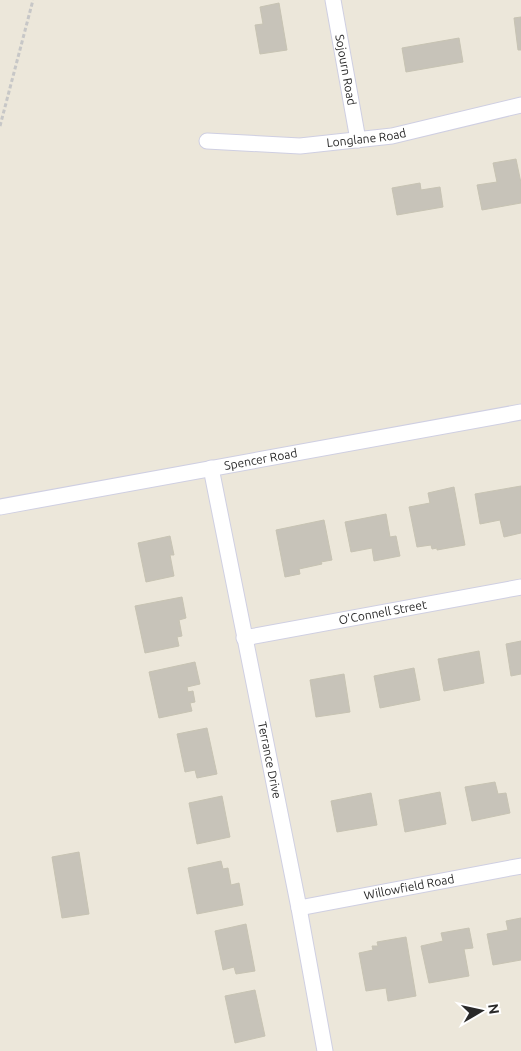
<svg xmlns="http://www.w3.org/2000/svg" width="521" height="1051" viewBox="0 0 521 1051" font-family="Ubuntu,sans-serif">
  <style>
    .building { fill: #c7c3b9; stroke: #c7c3b3 }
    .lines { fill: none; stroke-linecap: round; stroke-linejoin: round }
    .street-casing { stroke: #cfcfe2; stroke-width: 17 }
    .path { stroke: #c7c7c7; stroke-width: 3; stroke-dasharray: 4 2.5; stroke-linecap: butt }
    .street { stroke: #fff; stroke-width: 15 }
    .labels { text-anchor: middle; stroke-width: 4.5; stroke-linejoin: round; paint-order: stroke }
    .street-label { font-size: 12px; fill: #292929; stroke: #fff }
  </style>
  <rect width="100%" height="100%" fill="#ece7da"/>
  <g class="building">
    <path d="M279,3L287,50L260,54L255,25L263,24L260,7Z"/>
    <path d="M521,17V50H518L514,18Z"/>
    <path d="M459,38L463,62L406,72L402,48Z"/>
    <path d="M516,159L521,183V203L482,210L477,185L497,182L493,163Z"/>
    <path d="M420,183L421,190L440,187L443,207L397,215L392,188Z"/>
    <path d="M521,486V533L504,537L500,520L480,524L475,494Z"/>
    <path d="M454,487L465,545L437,550V548L432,549L431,545L417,547L409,507L430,503L428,493Z"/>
    <path d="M386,514L390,537L396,536L400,556L374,561L372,548L351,552L345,522Z"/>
    <path d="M324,520L332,560L321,562L322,564L299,569L300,574L285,577L276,530Z"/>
    <path d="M170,536L174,555H170L174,576L146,582L138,543Z"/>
    <path d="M182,597L186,618L179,620L182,636L177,637L179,646L145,653L135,606Z"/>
    <path d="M521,641V674L511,676L506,644Z"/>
    <path d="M479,651L484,683L444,691L438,659Z"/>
    <path d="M195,662L200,684L187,687L188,692L193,691L195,702L190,703L192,711L159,718L149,672Z"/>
    <path d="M414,668L420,700L380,708L374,676Z"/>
    <path d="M344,674L350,712L316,717L310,680Z"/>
    <path d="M207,728L217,774L197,778L195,770L185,772L177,734Z"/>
    <path d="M495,782L498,794L506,793L510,813L472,821L465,787Z"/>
    <path d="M440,792L446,824L405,832L399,800Z"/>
    <path d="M371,793L377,825L337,832L331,801Z"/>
    <path d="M222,796L230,837L197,844L189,803Z"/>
    <path d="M79,852L89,914L62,918L52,857Z"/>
    <path d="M221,861L223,869L228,868L231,885L239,883L243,905L197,914L188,868Z"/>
    <path d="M521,918V960L493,965L487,934L508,930L506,921Z"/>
    <path d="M246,924L255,971L236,974L234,967L223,970L215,931Z"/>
    <path d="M469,928L473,948L464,949L469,976L429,983L421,946L443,941L441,933Z"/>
    <path d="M406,937L416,996L388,1001L386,988L366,991L359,953L373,950L372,946H378L377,942Z"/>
    <path d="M255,990L265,1036L235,1043L225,996Z"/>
  </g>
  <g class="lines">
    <g class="street-casing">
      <g id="street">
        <path id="s1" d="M333,0L358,140"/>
        <path id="s2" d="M207,141L300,146L392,136L521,105"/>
        <path id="s3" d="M211,468L299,908L325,1051"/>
        <path id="s4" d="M0,507L521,412"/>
        <path id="s5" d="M244,638L521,587"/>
        <path id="s6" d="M299,908L521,866"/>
      </g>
    </g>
    <path class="path" d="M0,126L33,0"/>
    <use href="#street" class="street"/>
  </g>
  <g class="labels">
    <g class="street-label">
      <text dy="4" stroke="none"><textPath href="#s1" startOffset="71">Sojourn Road</textPath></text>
      <text dy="4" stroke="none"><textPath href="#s2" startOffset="160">Longlane Road</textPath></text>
      <text dy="4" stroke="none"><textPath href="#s4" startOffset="265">Spencer Road</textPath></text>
      <text dy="4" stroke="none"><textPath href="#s5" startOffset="141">O'Connell Street</textPath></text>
      <text dy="4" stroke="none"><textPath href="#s3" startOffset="298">Terrance Drive</textPath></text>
      <text dy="4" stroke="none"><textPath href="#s6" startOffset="112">Willowfield Road</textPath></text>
    </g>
  </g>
  <g transform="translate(481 1011) rotate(81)" stroke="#ffffff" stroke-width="4" paint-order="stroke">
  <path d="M0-4L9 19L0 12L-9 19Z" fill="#292929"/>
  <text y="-8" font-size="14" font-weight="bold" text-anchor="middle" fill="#292929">N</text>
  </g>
</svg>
